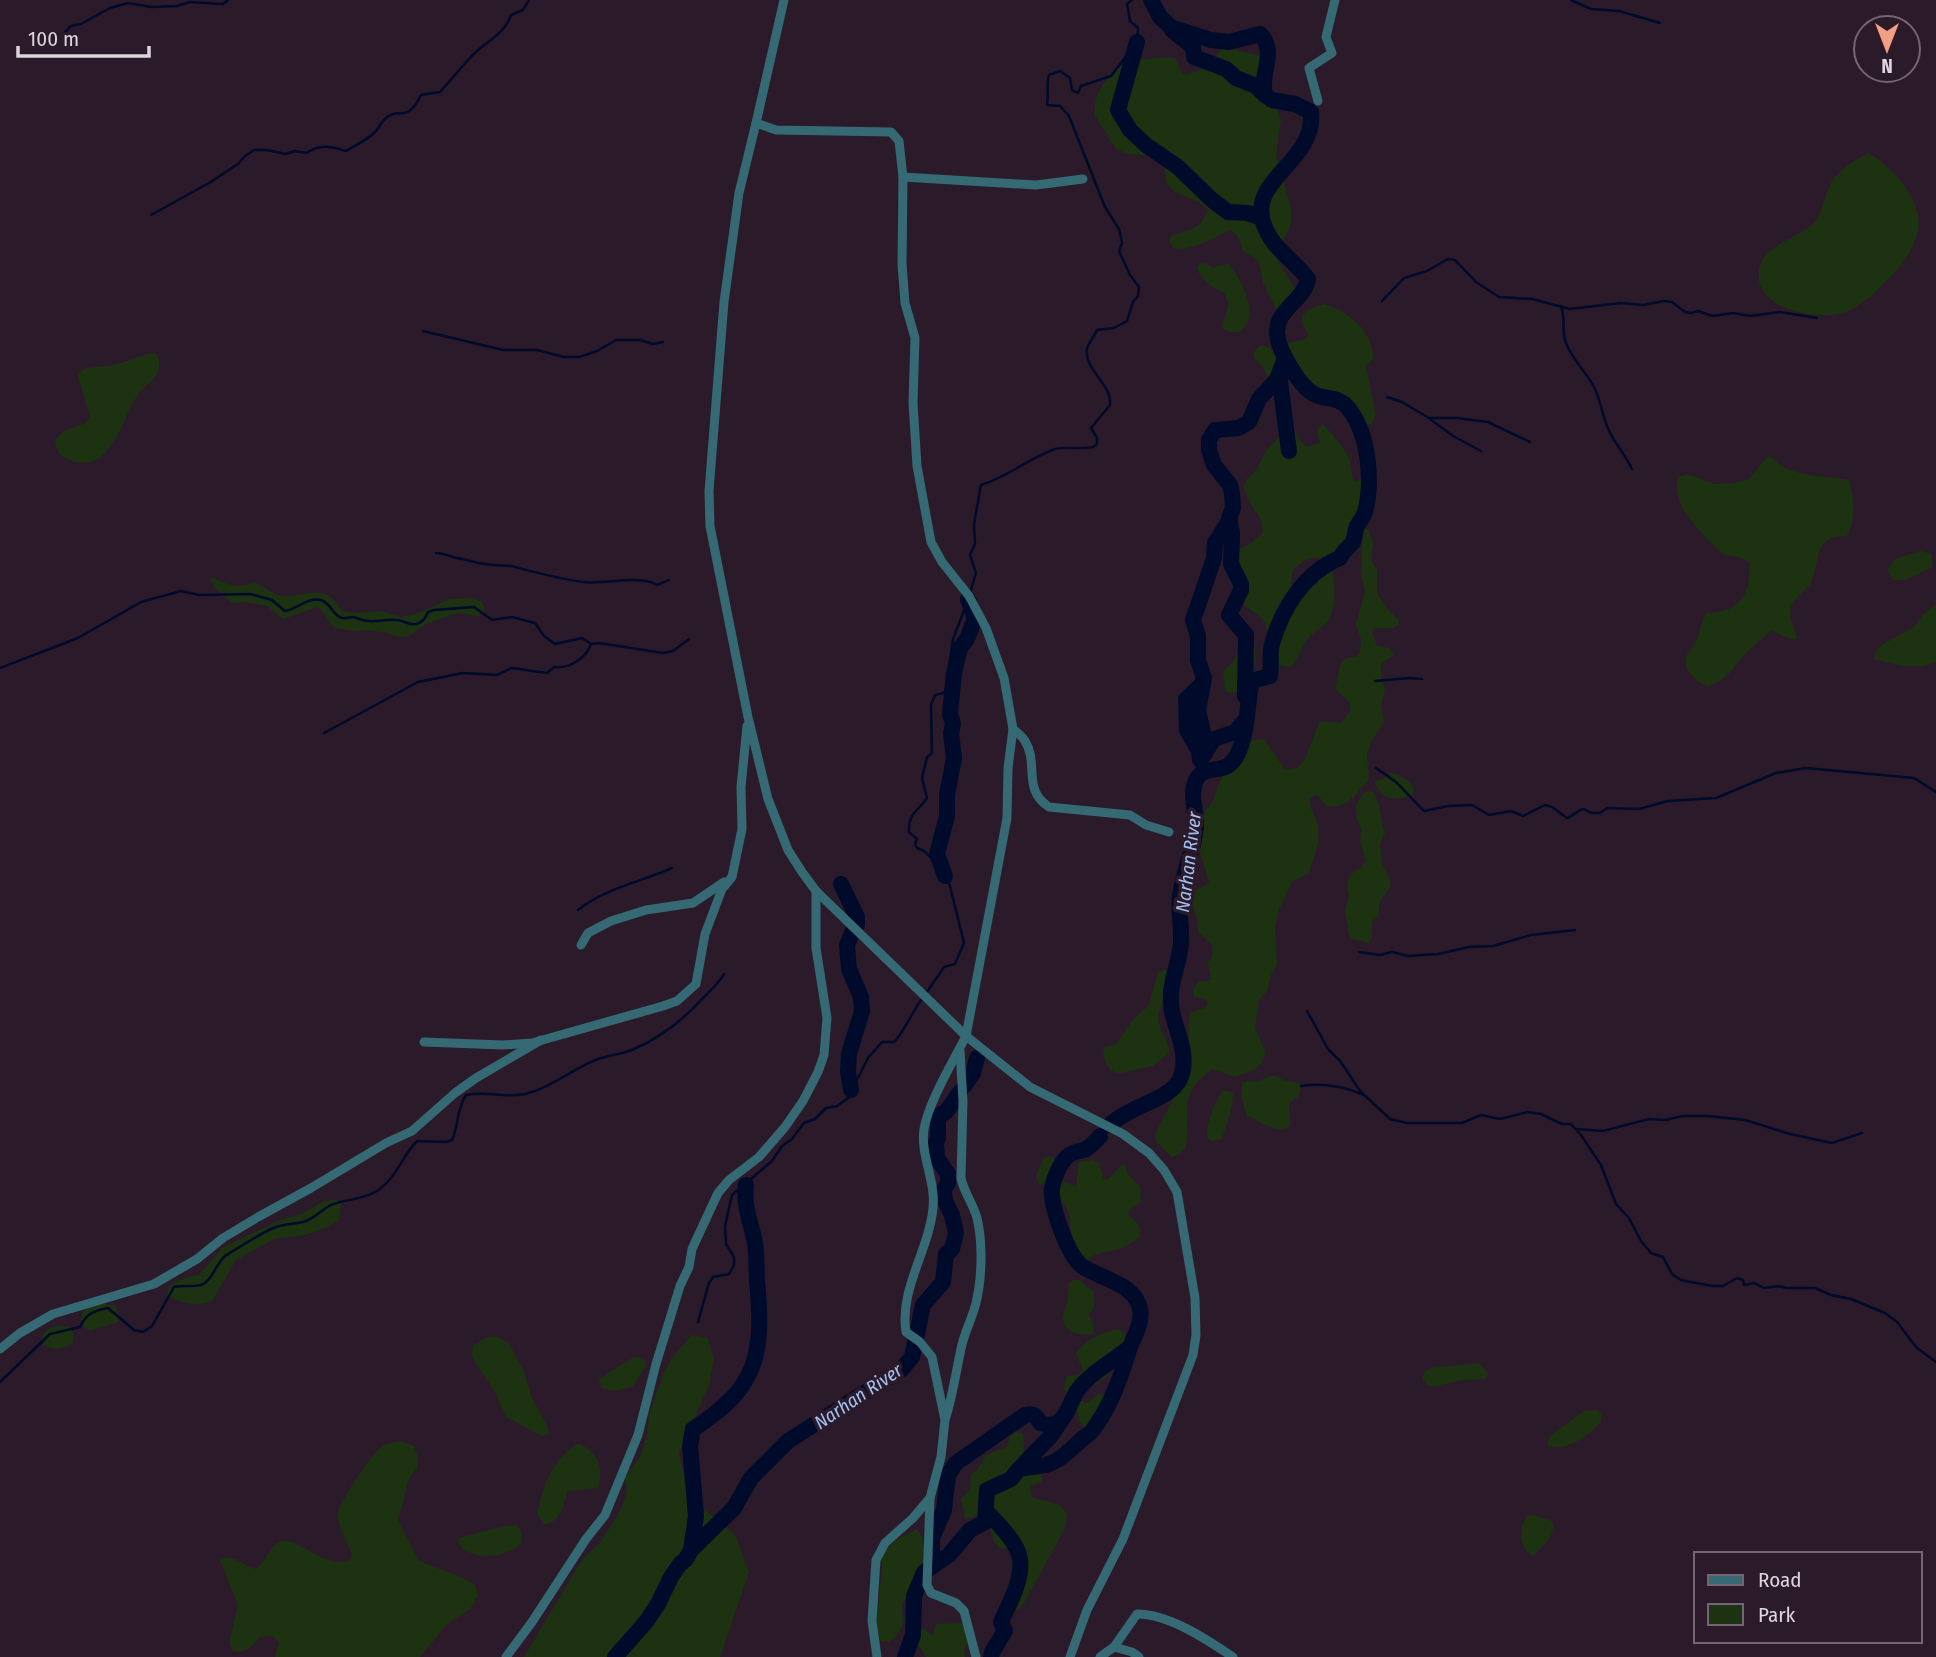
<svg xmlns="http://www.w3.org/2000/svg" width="1936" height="1657" viewBox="0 0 1936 1657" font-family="'Fira Sans Condensed',sans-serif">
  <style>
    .green { fill: #1d3211 }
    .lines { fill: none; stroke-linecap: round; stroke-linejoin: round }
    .stream { stroke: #000a2a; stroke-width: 2.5 }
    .river { stroke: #000a2a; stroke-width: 16 }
    .minor { stroke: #356974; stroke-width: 9 }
    .labels { text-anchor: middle; stroke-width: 7; stroke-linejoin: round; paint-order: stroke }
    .water-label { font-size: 19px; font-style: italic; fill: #a2c1f4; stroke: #2b1b2a }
  </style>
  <rect width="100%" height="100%" fill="#2b1b2a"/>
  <g class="green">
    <path d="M1232,46L1236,50L1261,56L1268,71L1260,88V95L1277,110L1281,120L1276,155L1291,207V224L1278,252L1277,260L1296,290L1287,314L1277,311L1263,283L1259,261L1243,251L1238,237L1231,230C1212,237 1195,252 1173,248L1169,240L1171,236C1189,229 1200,231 1208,210C1197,196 1176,197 1168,185C1164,178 1166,166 1162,157C1149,153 1132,158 1119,150C1113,147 1110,139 1106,133C1103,127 1096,120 1095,114C1092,90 1112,74 1128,60C1145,61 1159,56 1175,58L1182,73L1187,75L1202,69L1223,48Z"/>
    <path d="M1868,153C1892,165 1927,205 1917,234C1911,254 1900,268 1885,282C1875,293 1862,305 1848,311C1819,324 1744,308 1761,263C1769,243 1806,234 1815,222C1824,210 1825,190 1834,178C1842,168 1858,159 1868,153Z"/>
    <path d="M1206,263L1213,268L1228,263C1240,278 1264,318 1239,332C1210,333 1228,319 1228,305C1228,302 1226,296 1225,293C1212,288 1203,282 1197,269L1199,264Z"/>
    <path d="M1323,304C1348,310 1374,332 1373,359L1366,366L1376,415L1371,425L1359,422L1344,397L1312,389L1286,355L1285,344L1306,339C1310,334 1307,331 1303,326L1302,316L1308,310Z"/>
    <path d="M1261,345L1269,347L1280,363L1274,377H1268L1262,366L1254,358V352Z"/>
    <path d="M155,353C158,357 160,362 159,368C157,380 146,384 139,393C121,418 112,476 69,460C59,456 56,449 55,439L66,430L86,423L90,416L78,376L83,369C94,366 106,367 117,364C130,361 141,354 155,353Z"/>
    <path d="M1291,422L1299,439L1306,447L1320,443L1317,430L1323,424L1341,445L1349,458L1353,480L1357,481L1364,477C1373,507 1352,540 1330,558C1306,559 1314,553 1293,570L1289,599L1274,633L1269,635L1267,634L1266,623C1248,602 1231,609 1239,572C1241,563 1237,557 1240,549L1250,544L1263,533L1261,520L1249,501L1244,488L1246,480L1257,469L1267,449L1279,437L1284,423Z"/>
    <path d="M1768,456C1775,458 1776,463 1782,466C1801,477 1828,476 1849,480C1854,498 1856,518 1847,536C1812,536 1822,559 1811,582C1807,591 1794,597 1791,607C1788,618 1796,629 1797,639C1788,641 1780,632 1771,631C1762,639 1753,646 1745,654C1732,668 1727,682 1706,686C1696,680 1681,669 1687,655C1690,650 1694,646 1696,641C1700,632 1701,623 1706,614C1713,612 1723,612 1729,609C1748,599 1750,582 1749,563C1737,553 1735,559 1724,554C1714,548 1689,520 1683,509C1678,499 1676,487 1677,477L1688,474L1714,484L1735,483L1749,479Z"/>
    <path d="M1363,528L1369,530L1373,543L1371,560L1377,570V593L1389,611L1399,620V624L1394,628H1374L1372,631L1377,646L1390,648L1394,655L1381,664V677L1385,689L1381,705L1384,722L1371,742L1367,755L1369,779C1357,793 1346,810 1326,806L1317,794L1310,799C1309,810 1316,815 1318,826C1321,842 1313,858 1309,873L1292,882L1278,912L1275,927L1277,965L1271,975L1267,991L1259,1000L1255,1028L1265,1051L1264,1059L1256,1069L1235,1077L1213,1069C1176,1095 1191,1109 1186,1147L1179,1154L1172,1157L1156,1142L1155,1135C1165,1111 1182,1089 1187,1063C1190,1047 1187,1029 1190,1013L1205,1008L1208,1004L1207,1000L1193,996V989L1198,982L1212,980L1207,963L1212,957L1213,946L1198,931L1197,919L1189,894V890L1202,888L1209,882L1198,846L1205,811L1212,803L1224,771L1235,763L1243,745L1248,741L1264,739L1284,768L1288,770L1297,768L1304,761L1320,721L1341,723L1350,711V703L1335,689L1341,662L1347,658L1357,656L1360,652L1361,640L1356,624L1365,592L1361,573Z"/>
    <path d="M1921,551L1931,554L1933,567L1905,580H1893L1887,570L1895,559Z"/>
    <path d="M1329,567C1338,578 1335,608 1328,621C1324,627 1316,630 1311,635C1304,643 1299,654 1294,664L1289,667L1274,664C1268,648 1291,600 1303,589C1307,585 1313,586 1318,584L1320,572Z"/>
    <path d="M212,577C226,584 238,590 254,582C263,586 275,596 284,596C310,597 324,581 342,611L356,613L382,611L401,617L416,614L449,599L471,598L482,602L485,609L478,616L457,613L426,624L407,637H399L388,633L367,630L355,631L335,628C327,622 326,613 317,607L283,619L267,606L245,602L232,603L216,589L210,580Z"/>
    <path d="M1936,604V662C1918,671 1894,665 1875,659V653L1881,645L1914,627L1923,615Z"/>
    <path d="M1250,646L1255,649V662L1246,669L1239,692L1228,693L1225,690L1223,671L1233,662L1240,647Z"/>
    <path d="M1390,773C1399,773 1413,782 1414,791L1412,794C1398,803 1378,799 1375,781L1385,778Z"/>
    <path d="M1370,791L1374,793C1381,804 1380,820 1385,833L1380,844L1382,864L1390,879L1391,885L1380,902L1378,917L1372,921V936L1369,943L1352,939L1349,935L1345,909L1349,896L1347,884L1351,874L1362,867L1366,861L1360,841L1361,829L1357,819L1356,805L1364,792Z"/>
    <path d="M1165,970L1170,971C1171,988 1161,999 1159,1015C1156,1029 1170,1039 1169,1053L1153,1066L1117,1074C1107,1068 1100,1058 1105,1047L1116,1044L1132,1021L1149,1005L1158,972Z"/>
    <path d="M1274,1075L1283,1080L1299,1083L1301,1086L1299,1096L1289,1103L1290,1126C1275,1136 1262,1121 1247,1116L1241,1096L1242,1082L1258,1081Z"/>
    <path d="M1223,1090L1233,1092L1232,1107L1222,1139L1211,1141L1207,1137C1206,1121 1215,1103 1223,1090Z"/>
    <path d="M1050,1156L1053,1157L1056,1165L1052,1182L1039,1185C1033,1176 1040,1166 1045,1157Z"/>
    <path d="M1093,1160L1099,1163L1104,1180L1108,1179L1124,1163L1129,1176L1140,1186L1141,1202L1131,1208L1128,1214C1136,1223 1142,1223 1139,1238C1134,1241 1129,1244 1124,1247C1109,1254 1099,1249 1087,1261C1065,1251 1075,1227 1067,1209C1062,1199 1056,1196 1056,1184L1061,1180L1076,1187L1079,1162Z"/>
    <path d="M337,1199L341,1204L339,1220L328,1227L305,1235L274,1239L236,1260L213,1300C200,1308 179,1303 167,1295L169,1286L184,1278L199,1275L222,1248L236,1241L278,1221L299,1215L325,1201Z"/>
    <path d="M1074,1280H1079L1094,1292V1307L1088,1315L1093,1322L1094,1334C1083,1336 1062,1333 1063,1317C1063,1313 1065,1310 1066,1306C1068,1299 1068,1291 1069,1283Z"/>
    <path d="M100,1303L115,1306L120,1317L118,1322L90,1331L81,1324L82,1313L88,1307Z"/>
    <path d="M62,1326L69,1327L73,1333V1342C64,1350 53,1351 43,1344L41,1339C45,1328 52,1327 62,1326Z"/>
    <path d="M1119,1329L1125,1334L1128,1342C1123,1350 1120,1360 1115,1367C1106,1380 1084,1394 1068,1394L1064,1389L1067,1376L1077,1375L1083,1370L1076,1354C1084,1341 1103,1331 1119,1329Z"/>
    <path d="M692,1335L707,1338L714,1358L709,1385L679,1453L690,1501L713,1516L735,1535L749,1572L720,1657H524L582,1560L601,1541L619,1513L627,1492L625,1477L641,1455L647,1436L649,1414L663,1374L675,1354Z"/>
    <path d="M496,1336L509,1343L524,1372L532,1398L548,1427V1435L542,1436L506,1417L495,1392L475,1362L472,1356L473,1345L488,1337Z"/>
    <path d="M634,1357H640L644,1359L646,1366L632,1387L613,1391L601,1388L599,1379Z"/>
    <path d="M1479,1363L1489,1374L1485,1379L1463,1380L1436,1386H1428L1422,1379L1425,1371L1431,1368Z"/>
    <path d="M1099,1394L1107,1395L1114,1399C1116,1418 1106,1426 1088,1429L1081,1424L1074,1403L1080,1401L1087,1403Z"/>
    <path d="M1597,1410L1601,1413V1422C1587,1436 1569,1451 1548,1446L1547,1442L1551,1435L1584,1411Z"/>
    <path d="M1015,1432L1022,1433C1027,1446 1020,1454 1027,1468L1041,1470L1042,1481L1030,1487L1032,1497L1060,1505L1067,1515L1065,1527L1057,1543L1024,1603C1019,1610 1016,1612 1007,1610L1005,1606L1014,1567L1012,1549C1008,1548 1003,1549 1000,1548C990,1543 989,1516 988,1507L983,1505C978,1514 976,1519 965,1518L961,1499L970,1489L971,1474L977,1470L986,1455L1007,1447L1010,1436Z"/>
    <path d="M401,1441L414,1446L418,1457L417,1468L409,1479L398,1520L419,1561L463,1578L475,1585L478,1596L470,1609L447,1624L420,1657H275L279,1643L273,1636L260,1637C252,1646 246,1654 233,1651L229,1643L238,1605L220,1560C231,1552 243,1566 256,1569C265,1562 272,1546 277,1543C296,1532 323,1571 350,1560L352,1555C348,1541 338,1530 338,1514C339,1502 374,1450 384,1445C389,1443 396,1442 401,1441Z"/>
    <path d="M580,1444C599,1454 604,1468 598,1488L568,1491C563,1505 561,1524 543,1524L537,1514C545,1483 550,1464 575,1445Z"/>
    <path d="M1533,1515L1552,1521C1557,1536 1543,1545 1533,1556C1518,1548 1519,1530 1526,1516Z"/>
    <path d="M515,1525C523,1530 522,1536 521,1544C505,1558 471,1562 458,1543L459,1538L504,1526Z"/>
    <path d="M917,1529L923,1539L925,1564L916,1583L902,1604L903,1624L897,1635L889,1642L881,1641L876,1635V1626L882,1569L881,1556L894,1541Z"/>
    <path d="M963,1623L968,1642L964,1651L965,1657H926L916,1641L917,1629H924L933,1636L936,1624Z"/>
  </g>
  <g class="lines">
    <g class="stream">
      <path d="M1571,0L1591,9L1619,11L1660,23"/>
      <path d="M63,34L71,26L81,24L110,8L128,3L151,7L177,6L190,2L223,4L228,0"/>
      <path d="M151,215L209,183L238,164L244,157L254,150H267L286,154L295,151L306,153C321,144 329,146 346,151C356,145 367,140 375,132C379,128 381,122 386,118C400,106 406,125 421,95L440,92C450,81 459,70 469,59C482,43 504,36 511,15L523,10L529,0"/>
      <path d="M1382,301L1404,278L1427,271L1448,259L1455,260L1476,282L1499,297L1532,299L1570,309L1621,303L1643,305L1664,301L1672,302L1685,312L1691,313L1698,311L1712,316L1733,313L1750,316L1780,312L1817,318"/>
      <path d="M1561,306C1566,318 1561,331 1566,343C1572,359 1585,371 1593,385C1600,398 1602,413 1607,426C1613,442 1625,454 1632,469"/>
      <path d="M423,331L503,350H537L564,357H579L597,351L616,340H640L653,344L663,342"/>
      <path d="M1387,397L1402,402L1429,418H1457L1488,422L1530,442"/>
      <path d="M1430,419L1453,436L1481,451"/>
      <path d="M436,553C446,553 452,558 462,559C472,561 483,565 494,565C501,566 508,565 515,567C538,573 560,579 583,582C603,585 639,574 657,585L669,580"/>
      <path d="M970,593L976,573L970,555L975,544L974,524L981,485C1008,477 1029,458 1055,449C1068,446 1081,450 1093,447L1097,444V438L1091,428L1110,405C1113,385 1084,370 1087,349C1088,343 1095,336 1097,330L1114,328L1127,321L1133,302L1138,296L1139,287L1130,275L1119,251L1122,243L1119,229L1105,207L1069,116L1060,106L1047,105C1049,95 1046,85 1049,75L1060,71L1070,78L1072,90L1078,93L1081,86L1111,76L1137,42L1138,28L1130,21L1127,4L1132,0"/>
      <path d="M0,668L78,638L141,602L181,591L199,595L250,594L272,600L285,611C298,609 307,597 321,600C331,603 332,615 342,618C346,619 348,617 353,617C358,618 363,621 369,621C377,622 387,619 396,620C403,620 410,626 417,624C423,622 426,617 428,612L434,610L474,607L492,620L512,617L535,623L544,636L555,644L582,638L591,644"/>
      <path d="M1375,681L1410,678L1422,679"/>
      <path d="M324,733L418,682L463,673L497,675L512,668L547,673L554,667C570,669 586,658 591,644L599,643L663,653L673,651L689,639"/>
      <path d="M1376,768L1396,782L1424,811L1448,806L1472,805L1489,815L1511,811L1523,816L1545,805L1552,807L1567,818C1574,816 1577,810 1584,809L1591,813H1600L1607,808L1639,809L1668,801L1716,798L1776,773L1806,768L1914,778L1936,792"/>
      <path d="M578,910C605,888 641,882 672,868"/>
      <path d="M1359,952L1380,955L1392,952L1408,956L1438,954L1469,947L1493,946L1531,935L1575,930"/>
      <path d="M927,992L944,967L955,964L964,943L950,886L942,868L924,851L917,848L915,844L917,839L909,832C908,812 918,812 927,798L922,778L927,757L932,753L931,705L935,695L944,693L946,689L953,639L968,600"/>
      <path d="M1307,1011L1328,1049L1341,1062L1360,1091L1390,1119L1407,1123H1462L1481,1115L1500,1119L1528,1112L1541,1114L1562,1124H1571L1581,1135L1601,1165L1616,1204L1629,1218L1641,1241L1651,1253L1663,1257L1672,1274L1681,1280L1712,1286H1723L1737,1278L1743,1280L1744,1285L1754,1283L1764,1288L1778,1286L1787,1288H1815L1831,1295L1851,1299L1885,1313L1897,1322L1916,1347L1936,1362"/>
      <path d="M1301,1086C1321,1083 1345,1086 1363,1095"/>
      <path d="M1576,1129L1603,1131L1649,1119L1666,1120L1682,1116H1708L1745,1120L1790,1134L1832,1143L1862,1133"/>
      <path d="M698,1322L709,1283L713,1277L729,1274L734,1265V1257L726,1244L725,1226L732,1195L772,1161L782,1146L792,1139L804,1123L815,1119L826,1108L837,1106L848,1098L868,1058L882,1042C883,1042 893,1042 894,1042C899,1040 915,1007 922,999"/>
      <path d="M0,1382L50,1334L80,1327C86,1314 93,1311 108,1308L134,1330L143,1332L152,1326L174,1287C183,1285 193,1287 201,1285C212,1281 216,1264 225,1256C233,1251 268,1229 276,1227C285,1224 294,1224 303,1222C314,1219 321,1210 331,1205C345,1199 363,1200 377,1191C396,1179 402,1156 417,1141L446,1142L452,1140C459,1124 456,1111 466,1095C487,1091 505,1098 525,1094C550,1088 570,1071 593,1061C606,1055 621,1055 634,1049C662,1037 683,1020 703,998C711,990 719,983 724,974"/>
    </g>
    <g class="river">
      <path d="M1172,30L1193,47L1194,57L1226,69L1236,78L1256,86L1265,95"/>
      <path d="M1137,42L1118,110L1130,130L1146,145L1178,167L1212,200L1228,212L1247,213L1260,217"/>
      <path d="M1281,370L1280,382L1289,451"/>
      <path d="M1245,696L1246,635L1229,615L1241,590V584L1231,564L1232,533L1229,518L1233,508L1232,494L1230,485L1214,465L1209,450V440L1215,430L1239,428L1249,422L1259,399L1277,379L1285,358"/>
      <path d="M1204,755L1205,742L1198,710L1204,678L1198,660V636L1193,620L1214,558L1215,543L1230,519"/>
      <path d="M1203,756L1214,739L1235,732L1245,720"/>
      <path d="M1200,760L1199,751L1187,730L1186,699L1203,683"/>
      <path d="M945,876L937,854L947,816V795L954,758L951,733L953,724L950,714L954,673L960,648L967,639L975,618L968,599"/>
      <path d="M841,884L857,917V925"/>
      <path d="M965,1085L973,1073L977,1058"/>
      <path d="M851,1090L848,1072L849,1054L862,1011L861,997L849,969L847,945L852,933"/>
      <path d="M1110,1125C1129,1106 1170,1100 1180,1079C1190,1056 1177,1034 1172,1012C1167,984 1179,968 1181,943C1182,927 1178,911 1180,895C1183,873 1194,850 1196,827C1197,813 1189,794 1196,780C1204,765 1218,773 1229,765C1247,752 1247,706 1251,684L1255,680L1270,676C1272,666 1269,655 1272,644C1282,608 1305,572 1340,558C1343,550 1349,548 1353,542C1355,537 1355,531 1357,526C1360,521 1363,518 1365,512C1373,482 1369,435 1349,409C1339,396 1328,400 1316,395C1300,388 1278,350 1277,333C1276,309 1304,301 1308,279C1295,261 1275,250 1266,230C1242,179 1316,165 1311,112L1295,104L1272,100L1265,95C1259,73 1278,52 1260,34L1229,42L1211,40L1171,27L1160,17L1151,0"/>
      <path d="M1019,1469L1050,1437L1063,1418"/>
      <path d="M986,1511C997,1523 1018,1542 1020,1559C1023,1580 1009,1604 1001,1622L1005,1631L992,1652L991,1657"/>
      <path d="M691,1550L734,1508L751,1478L788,1441L902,1369L912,1357L923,1305L943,1282L946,1254L952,1249L956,1233L952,1215L945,1201L944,1190L948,1183V1174L937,1158L936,1143L938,1138V1116L946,1112L960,1092"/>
      <path d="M932,1557V1538L944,1510L948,1475L956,1463L1025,1415C1034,1413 1036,1415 1040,1423C1046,1425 1051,1426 1057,1423C1067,1418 1071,1400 1077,1391C1090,1373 1112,1362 1129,1348"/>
      <path d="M615,1657L646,1622L658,1604L671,1577L680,1564L686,1559L691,1550L696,1516L690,1446L693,1429C758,1388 764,1354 757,1281C756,1268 757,1256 755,1243C751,1222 743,1206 746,1185"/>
      <path d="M905,1657L913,1635L914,1596L924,1572L949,1555L970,1530L985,1522L987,1490L1011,1479L1019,1469C1028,1467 1037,1467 1046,1465C1060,1461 1069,1451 1080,1441C1083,1437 1089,1435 1092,1431C1111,1406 1120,1379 1129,1350C1133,1337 1143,1324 1140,1309C1135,1283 1100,1279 1082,1266C1068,1256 1050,1205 1052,1188C1054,1178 1060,1162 1069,1155C1073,1152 1079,1151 1084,1150C1090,1147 1096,1141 1100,1136"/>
    </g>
    <g class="minor">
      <path d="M784,0L756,123L776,130L891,132L899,141L903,177L902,264L905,303L915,338L913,403L917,466L931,542L942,562L969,596L986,628L1004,678L1013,729L1008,768L1007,818L966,1036L1030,1087L1123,1134L1149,1153L1164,1170L1177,1192L1195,1298L1196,1335L1193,1355L1123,1539L1087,1610L1070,1657"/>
      <path d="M1318,101L1309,68L1332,53L1326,37L1335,0"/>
      <path d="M756,123L739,193L724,302L709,491L710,526L748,717L768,799L788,850L802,872L816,891L966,1036C953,1062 929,1101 924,1129C920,1155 936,1181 933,1208C929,1250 899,1290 906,1332L920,1342L932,1357L945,1420L941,1457L930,1498L927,1585L931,1593L956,1603L964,1611L976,1657"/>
      <path d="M903,177L1036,185L1083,179"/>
      <path d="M1013,729C1017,732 1022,736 1025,741C1039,763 1022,790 1049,807L1130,815L1146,825L1169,832"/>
      <path d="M581,945L588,933L611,921L646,910L693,903L724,882"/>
      <path d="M424,1042L503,1045L532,1043L663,1006L677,1001L696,984L705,934L722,889L732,877L742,829L741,787L747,726"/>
      <path d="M0,1349L20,1333L53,1314L154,1284L197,1259L223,1238L258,1217L311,1188L386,1143L412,1131L455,1093L476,1078L541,1040"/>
      <path d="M946,1417C953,1394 956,1372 961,1349C964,1333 972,1319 976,1303C982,1278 983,1243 977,1218C973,1203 964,1193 961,1178L963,1101L960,1051"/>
      <path d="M1114,1647L1137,1614C1169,1614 1206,1639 1233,1657"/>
      <path d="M506,1657L532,1622L586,1539L605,1515L638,1435L656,1364L680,1286L689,1267L692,1249L718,1193L729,1180L759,1157L785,1127L803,1101L818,1072L824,1055L827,1018L816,948V891"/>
      <path d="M877,1657L872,1621L876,1560L885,1543L913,1518L930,1498"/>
      <path d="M1100,1657L1114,1647L1132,1652L1139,1657"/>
    </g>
  </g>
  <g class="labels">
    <g class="water-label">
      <text transform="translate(1188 862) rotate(-83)" y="7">Narhan River</text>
      <text transform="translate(858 1396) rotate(-34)" y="7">Narhan River</text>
    </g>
  </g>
  <rect x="1694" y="1552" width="228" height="91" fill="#2b1b2a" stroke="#736572" stroke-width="2"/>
  <rect x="1708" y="1575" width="35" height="10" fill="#356974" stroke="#736572" stroke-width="2"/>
  <text x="1758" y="1587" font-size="21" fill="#ded4de">Road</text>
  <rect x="1708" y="1604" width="35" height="21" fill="#1d3211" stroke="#736572" stroke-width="2"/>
  <text x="1758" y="1622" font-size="21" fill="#ded4de">Park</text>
  <g transform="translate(1887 49) rotate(180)"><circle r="33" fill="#2b1b2a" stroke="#736572" stroke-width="2"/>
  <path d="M0-5L12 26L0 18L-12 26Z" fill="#f39f83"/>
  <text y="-10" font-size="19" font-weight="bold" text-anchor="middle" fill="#ded4de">N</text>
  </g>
  <path d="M18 46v10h131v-10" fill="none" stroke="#ded4de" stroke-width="3.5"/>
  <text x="28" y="46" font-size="21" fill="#ded4de" stroke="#2b1b2a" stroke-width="5" paint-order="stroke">100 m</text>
</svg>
